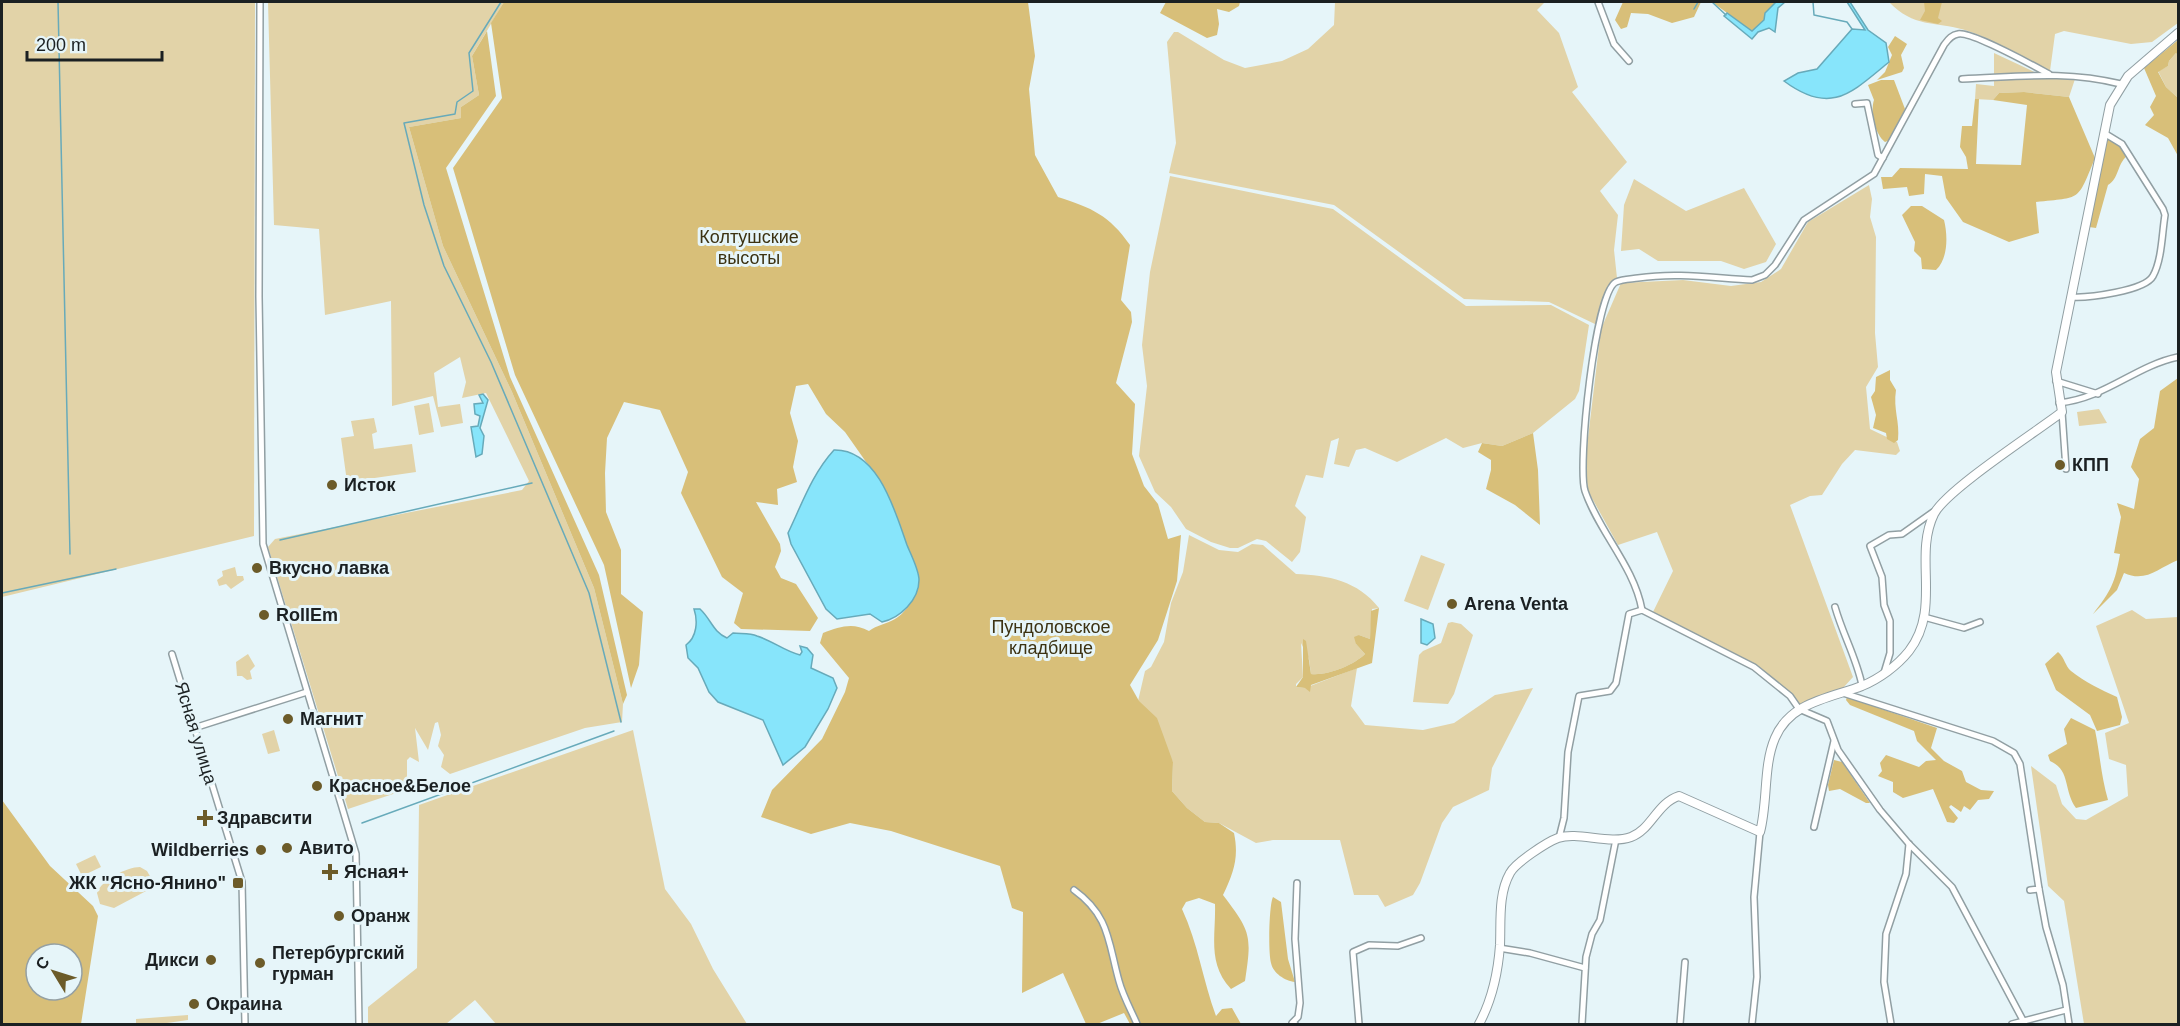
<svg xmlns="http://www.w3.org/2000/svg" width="2180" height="1026" viewBox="0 0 2180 1026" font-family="Helvetica,sans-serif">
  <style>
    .green { fill: #e2d3a8 }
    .forest { fill: #d8bf79; fill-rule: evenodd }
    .water { fill: #87e5fb; stroke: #67aaba; stroke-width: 1.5 }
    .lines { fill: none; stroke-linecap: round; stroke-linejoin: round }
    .stream { stroke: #67aaba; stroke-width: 1.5 }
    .street-casing { stroke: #919fa3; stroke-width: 8 }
    .secondary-casing { stroke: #919fa3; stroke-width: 10 }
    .street { stroke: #fff; stroke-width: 5 }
    .secondary { stroke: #fff; stroke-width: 8 }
    .poi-dot { fill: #6c5b29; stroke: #e6f5f9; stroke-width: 2 }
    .labels { text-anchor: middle; stroke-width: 6; stroke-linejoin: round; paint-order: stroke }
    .park-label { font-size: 18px; fill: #3c3212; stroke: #e6f5f9 }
    .poi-label { font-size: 18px; font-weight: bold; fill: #1b2022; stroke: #e6f5f9; text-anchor: start }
    .street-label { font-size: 18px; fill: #1b2022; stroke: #e6f5f9 }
  </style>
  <rect width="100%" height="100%" fill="#e6f5f9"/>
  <g class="green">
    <path d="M2,2H255L254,536L2,597Z"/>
    <path d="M268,2H504L472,56L479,95L461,107V118L409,127L443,246L512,392L594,588L623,704L622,722L585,728L450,774L441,767L444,755L438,746L441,735L438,722L435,723L428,750L415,728L419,762L410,757L407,760V784L393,794L348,809L268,547L275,539L522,490L529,481L486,393L462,398L466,382L460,357L434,373L438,407L460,404L463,423L441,427L433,396L392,406L391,301L325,315L319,229L274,225Z"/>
    <path d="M1335,2H1545L1537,10L1559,33L1578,87L1572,92L1627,162L1600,191L1618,215L1614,250L1617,278L1607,292L1597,325L1549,302L1464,299L1334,205L1169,173L1176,143L1167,42L1174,32H1178L1224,60L1245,68L1282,61L1308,49L1334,25Z"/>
    <path d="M1889,2H2178V23L2152,42L2131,44L2064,31L2055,34L2050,71C2023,58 1994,39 1965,30C1934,21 1914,28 1889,2Z"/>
    <path d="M1994,53L2047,78L2076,76L2069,97L2024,92L1999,93L1993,100L1975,99L1976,84L1994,86Z"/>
    <path d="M2176,53L2178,56V98L2166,87L2158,71L2168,66L2169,61Z"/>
    <path d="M1170,176L1333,209L1466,306L1551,305L1589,325L1579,391L1575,399L1533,433L1502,446L1482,443L1463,448L1446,438L1397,462L1365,448L1356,450L1349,467L1334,464L1339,438L1331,441L1323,478L1306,475L1295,506L1306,517L1300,552L1292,562L1266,541L1257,539L1238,548H1230L1211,542L1186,529L1171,507L1155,492L1139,456L1147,386L1142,345L1150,272Z"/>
    <path d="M1634,179L1686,211L1744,188L1776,244L1766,262L1744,269L1721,261H1658L1639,249L1621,251L1624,205Z"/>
    <path d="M1869,185L1872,199L1870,217L1876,237L1875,333L1878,367L1866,387L1870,429L1897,442L1900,451L1896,455L1855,450L1842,464L1822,495L1810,496L1790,505L1853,677L1843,688L1799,706L1765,672L1653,612L1673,571L1657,532L1618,545L1588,491L1585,463L1601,329L1621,283L1683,280L1731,286L1761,282L1781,269L1808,222Z"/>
    <path d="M429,403L434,432L419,435L414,406Z"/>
    <path d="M2099,409L2107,423L2079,426L2077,412Z"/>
    <path d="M374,418L377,432L372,434L374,449L412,444L416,472L347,482L341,438L354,436L351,421Z"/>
    <path d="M1189,535L1219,550L1238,552L1252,544L1263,545L1296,574C1328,575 1358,581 1379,608L1372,609L1370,639L1359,635L1356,644L1365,654C1354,665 1327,676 1311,674L1309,659L1301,643L1303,677L1296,684V687L1305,688L1357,668L1351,706L1365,725L1423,730L1454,723L1495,695L1533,688L1492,768L1489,790L1453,807L1442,823L1420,883L1413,895L1385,907L1378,895H1354L1340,840H1273L1256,843L1219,823L1205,822L1187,808L1172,791L1173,762L1138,701L1145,671L1151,667L1164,642L1171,603L1183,572Z"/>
    <path d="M1421,555L1445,564L1428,610L1404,601Z"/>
    <path d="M235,567L237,576H243L244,580L231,589L226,584L219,586L217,580L223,576L222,571Z"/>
    <path d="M2132,610L2146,619L2178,617V1024H2084L2064,901L2048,886L2031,766L2056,785L2062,804L2076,819L2086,820L2128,796L2126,765L2109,759L2105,733L2129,723L2096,626Z"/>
    <path d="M1452,622L1461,624L1473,635L1454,694L1448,704L1413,702L1419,655L1423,651L1441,643L1448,623Z"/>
    <path d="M248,654L255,666L250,671L252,679L247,680L242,676H237L236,662Z"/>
    <path d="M274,730L280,751L268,754L262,734Z"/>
    <path d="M633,730L665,889L691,924L713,969L747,1024H496L475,1000L446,1024H368V1007L417,968L419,805Z"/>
    <path d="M95,855L101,867L82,876L76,864Z"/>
    <path d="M140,867L147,871L151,878L148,890L114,908L100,904L97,893C101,880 127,867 140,867Z"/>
    <path d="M188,1015V1020L160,1024H136V1019Z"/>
  </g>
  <g class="forest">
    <path d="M504,2H1028L1035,56L1029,89L1035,155L1058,197C1092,208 1109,215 1130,245L1121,300L1131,312L1132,322L1116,383L1135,404L1132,454L1144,486L1158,504L1168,539L1181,535L1177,581L1158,640L1130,685L1139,701L1157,718L1173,762L1172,791L1187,808L1205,822L1219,823L1234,833C1239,857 1234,872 1223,895C1251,932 1252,935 1245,981L1231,989C1207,963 1216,936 1215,904L1199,898L1186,902L1182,909C1198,943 1203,981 1216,1016L1222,1009L1232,1008L1241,1024H1130L1124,1013L1097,1024H1086L1063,973L1022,993L1023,912L1012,908L1000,866L891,831L850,823L811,834L761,817L772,790L822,739L845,692L849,678L820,643L823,633C840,627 852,622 869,631C877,625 886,624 895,619C908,612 916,593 919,579L871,469L845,432L826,414L808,384L796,386L790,413L798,441L793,467L797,482L777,489L778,505L756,502L780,544L781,551L775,567L781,578L796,584L818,618L810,631L741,629L734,623L743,593L722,577L681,493L688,472L660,410L624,402L607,438L605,473L606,512L621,550V594L643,612L639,665L631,688L604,565L515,375L453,168L502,98L491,23Z"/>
    <path d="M1166,2H1240L1239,6L1229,12L1217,9L1219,24L1217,35L1207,38L1160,13Z"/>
    <path d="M1623,2H1701L1694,17L1672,23L1648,14L1631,13L1627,27L1621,29L1615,20Z"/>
    <path d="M1712,2H1776L1765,13L1764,20L1752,31Z"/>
    <path d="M1924,2H1942L1938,18L1942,21L1938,24L1920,20L1925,11Z"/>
    <path d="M487,31L496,96L446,168L510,377L599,575L627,695L623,704L594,588L512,392L443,246L409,127L461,118V107L479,95L472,56Z"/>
    <path d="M1895,36L1907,44L1901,55L1904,68L1902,72L1877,80L1885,72L1892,55L1888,47Z"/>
    <path d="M2178,40V56L2176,53L2169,61L2168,66L2158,72L2166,87L2178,98V156L2168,138L2145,125L2154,115L2150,107L2156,96L2144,68Z"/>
    <path d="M1881,80H1894L1905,109L1890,140L1885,142C1875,134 1870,112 1874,100L1868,85Z"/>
    <path d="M2024,92L2069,97L2095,158C2077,202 2082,197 2036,202L2039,233L2009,242L1963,222L1946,198L1942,176L1925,174L1924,194L1909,196L1907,187L1883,189L1881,177H1892L1900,168L1968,169L1966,157L1960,147L1962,126H1972L1975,99H1979L1976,164L2021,165L2027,105L1993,100L1999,93Z"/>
    <path d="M2108,136L2120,146L2127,156C2117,164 2119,179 2108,185L2096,228L2089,227L2096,182Z"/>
    <path d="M1911,206H1922L1944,220C1948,236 1948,259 1936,270L1922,269L1921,258L1914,251L1915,242L1902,215Z"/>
    <path d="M1890,370V380L1896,390C1893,410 1900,421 1898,440L1894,443L1887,439L1886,433L1873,428L1876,415L1871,397L1875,391L1876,377Z"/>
    <path d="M2178,378V560C2158,568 2146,583 2124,573L2117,590L2093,614C2111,591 2115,583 2120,554L2114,553L2121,517L2117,503L2134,509L2139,479L2131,467L2140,439L2154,428L2160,391Z"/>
    <path d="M1533,433L1538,470L1540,525L1515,505L1486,489L1491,470V460L1478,452L1482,443L1502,446Z"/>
    <path d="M1379,608L1372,663L1311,685L1310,692L1305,688L1296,687L1303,677V639L1306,641L1311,674C1327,676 1354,665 1365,654L1356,644L1354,637L1359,635L1370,639L1371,611Z"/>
    <path d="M2058,652C2065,658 2065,666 2071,671C2085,682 2101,690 2117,697L2122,717L2120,725L2097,731L2090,715L2056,690L2045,664Z"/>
    <path d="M1847,697L1937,728L1931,748L1944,761L1962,771L1966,782L1981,790L1994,791L1989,799L1978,800L1970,810L1964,806L1961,812L1951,805L1949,807L1958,818L1954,823L1947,822L1933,789L1903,798L1893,792V782L1878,776L1882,771L1880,763L1886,755L1919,767L1926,761L1936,760L1917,741L1914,731L1850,705L1846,700Z"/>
    <path d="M2071,718L2095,730C2100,754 2101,776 2108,800L2076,808C2063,790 2071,770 2050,761L2048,755L2067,744L2064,729Z"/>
    <path d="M1834,760L1842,762L1870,803H1866L1840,789L1829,791L1828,785Z"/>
    <path d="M2,800L50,866L93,906L98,916L81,1024H2ZM36,954H72V990H36Z"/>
    <path d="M1273,897L1281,902L1288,959L1295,982C1285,981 1273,973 1271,963C1268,952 1269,905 1273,897Z"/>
  </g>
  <g class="water">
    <path d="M1776,2H1785L1778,8L1775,32L1769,28L1758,32L1752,39L1724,16L1727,13L1752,31L1764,20L1765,13Z"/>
    <path d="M1847,2H1850L1868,30L1886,43L1889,62C1851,93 1831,116 1784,81L1798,73L1817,69L1852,29L1865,30Z"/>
    <path d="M483,394L488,400L480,428L484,436L482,454L476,457L471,427L478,426L480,416L475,414L474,404L483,403L479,395Z"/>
    <path d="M834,450C878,449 895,511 907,545C911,555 919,570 919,580C919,600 900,618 882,622L870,614L837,619L826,609L791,544L788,533C802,504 812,474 834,450Z"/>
    <path d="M694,609H700C711,619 713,632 727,638L733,633C741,634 750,633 757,636C773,641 784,651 800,655L802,652L800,646L807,648L813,655L811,668L833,678L837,688L828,709L805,747L783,765L763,720L718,702L709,692L698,668L688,658L686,645C697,637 698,621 694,609Z"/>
    <path d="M1421,619L1433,624L1435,638L1427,645L1421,643Z"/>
  </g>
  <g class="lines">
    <g class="stream">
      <path d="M58,2L70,554"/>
      <path d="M501,2L469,53L473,91L457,102L455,114L404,123L424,205L444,266L491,362L589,593L621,722"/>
      <path d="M1712,2L1726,15"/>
      <path d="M1813,2L1814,15L1847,22L1852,29"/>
      <path d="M1694,9L1698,2"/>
      <path d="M280,540L532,483"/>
      <path d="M2,593L116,569"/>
      <path d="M362,823L614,731"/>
    </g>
    <g class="street-casing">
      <g id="street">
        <path d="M260,2L259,297L263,544L356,854L359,1024"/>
        <path d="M1598,2L1614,44L1629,61"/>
        <path d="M1962,79C2018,77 2064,70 2121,84"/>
        <path d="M1855,104L1867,103L1878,155L1883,158"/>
        <path d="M2071,297C2088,298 2145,291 2153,276C2162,260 2162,233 2165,215L2163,209L2122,144L2104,133"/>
        <path d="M2056,381L2098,394"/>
        <path d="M2059,403C2106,398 2135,366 2178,357"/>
        <path d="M2062,412L2066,469"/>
        <path d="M1835,607C1843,635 1856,657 1862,685"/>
        <path d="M1642,610C1634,566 1599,532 1585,491C1577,466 1595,292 1616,282C1622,279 1631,279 1638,278C1677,272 1713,278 1752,280L1765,275L1775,265L1804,220L1874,174L1944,45C1948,40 1951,35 1958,34C1971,31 2034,66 2049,74"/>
        <path d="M1924,617L1964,628L1980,622"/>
        <path d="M172,654L242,882L245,1024"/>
        <path d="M1884,673L1890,653V621L1884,605L1882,577L1870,546L1889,535L1902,534L1933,512"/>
        <path d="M1843,693L1993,741L2014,753L2020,764L2039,889L2030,890"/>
        <path d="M194,728L307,692"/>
        <path d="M1814,827L1834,741"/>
        <path d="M1559,838L1564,818L1568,752L1579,696L1610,691L1616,683L1629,614L1642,610L1754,667L1790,696L1799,709L1827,721L1838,750L1880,810L1909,844L1952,887L2025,1024"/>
        <path d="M2039,889L2046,927L2063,985L2069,1024"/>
        <path d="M1074,890C1110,916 1108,942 1119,981C1123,996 1131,1010 1137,1024"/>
        <path d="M1499,948L1530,953L1585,968"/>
        <path d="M1295,1024L1292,1023L1298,1017L1300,1003L1295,939L1297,883"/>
        <path d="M1359,1024L1353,952L1369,945L1398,946L1421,938"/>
        <path d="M1582,1024L1586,957L1592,934L1600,920L1616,839"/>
        <path d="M1680,1024L1685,962"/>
        <path d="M1752,1024L1757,977L1754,897L1760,832"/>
        <path d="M1891,1024L1884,982L1886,934L1906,874L1909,844"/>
        <path d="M2012,1024L2066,1010"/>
      </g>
    </g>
    <g class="secondary-casing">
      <path id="secondary" d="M1479,1024C1492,1000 1498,973 1500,945C1501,922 1498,894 1510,873C1515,863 1547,842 1558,838C1578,831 1609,845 1631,837C1651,830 1657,803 1679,796L1760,832C1768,802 1763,766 1775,738C1790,702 1830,698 1862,686C1879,679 1897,666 1909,651C1942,608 1913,557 1934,514C1946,490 2036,432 2062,412L2056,372L2110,105L2128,76L2178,33"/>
    </g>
    <use href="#street" class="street"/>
    <use href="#secondary" class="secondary"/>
  </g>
  <g class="poi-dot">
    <circle cx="2060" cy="465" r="6"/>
    <circle cx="332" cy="485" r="6"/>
    <circle cx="257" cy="568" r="6"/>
    <circle cx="1452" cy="604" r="6"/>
    <circle cx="264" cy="615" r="6"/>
    <circle cx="288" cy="719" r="6"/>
    <circle cx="317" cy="786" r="6"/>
    <path d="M202 809h6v6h6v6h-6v6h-6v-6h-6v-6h6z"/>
    <circle cx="287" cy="848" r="6"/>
    <circle cx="261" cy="850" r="6"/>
    <path d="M327 863h6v6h6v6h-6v6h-6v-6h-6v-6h6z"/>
    <rect x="232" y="877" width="12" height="12" rx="3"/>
    <circle cx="339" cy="916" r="6"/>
    <circle cx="211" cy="960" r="6"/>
    <circle cx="260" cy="963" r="6"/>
    <circle cx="194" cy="1004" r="6"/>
  </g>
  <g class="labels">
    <g class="park-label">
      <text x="749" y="243">Колтушские<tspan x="749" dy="21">высоты</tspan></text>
      <text x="1051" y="633">Пундоловское<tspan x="1051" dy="21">кладбище</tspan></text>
    </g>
    <g class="poi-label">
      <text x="2072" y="471">КПП</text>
      <text x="344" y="491">Исток</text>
      <text x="269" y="574">Вкусно лавка</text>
      <text x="1464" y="610">Arena Venta</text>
      <text x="276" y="621">RollEm</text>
      <text x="300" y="725">Магнит</text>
      <text x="329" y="792">Красное&amp;Белое</text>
      <text x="217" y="824">Здравсити</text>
      <text x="299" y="854">Авито</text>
      <text x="249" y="856" text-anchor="end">Wildberries</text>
      <text x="344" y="878">Ясная+</text>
      <text x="226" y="889" text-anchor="end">ЖК "Ясно-Янино"</text>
      <text x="351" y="922">Оранж</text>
      <text x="272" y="959">Петербургский<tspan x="272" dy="21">гурман</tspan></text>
      <text x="199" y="966" text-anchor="end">Дикси</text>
      <text x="206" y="1010">Окраина</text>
    </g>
    <g class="street-label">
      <text transform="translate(196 733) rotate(73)" y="6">Ясная улица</text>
    </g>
  </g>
  <rect width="2180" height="1026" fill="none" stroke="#1b2022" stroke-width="6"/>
  <g transform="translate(54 972) rotate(308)"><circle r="28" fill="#e6f5f9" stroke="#95a0a3" stroke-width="1.5"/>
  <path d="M0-4.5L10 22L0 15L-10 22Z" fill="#6c5b29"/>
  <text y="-9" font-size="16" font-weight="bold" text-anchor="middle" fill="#1b2022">С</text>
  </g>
  <path d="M27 51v9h135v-9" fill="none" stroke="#1b2022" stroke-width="3"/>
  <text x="36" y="51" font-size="18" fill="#1b2022" stroke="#e6f5f9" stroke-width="4.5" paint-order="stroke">200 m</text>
</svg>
